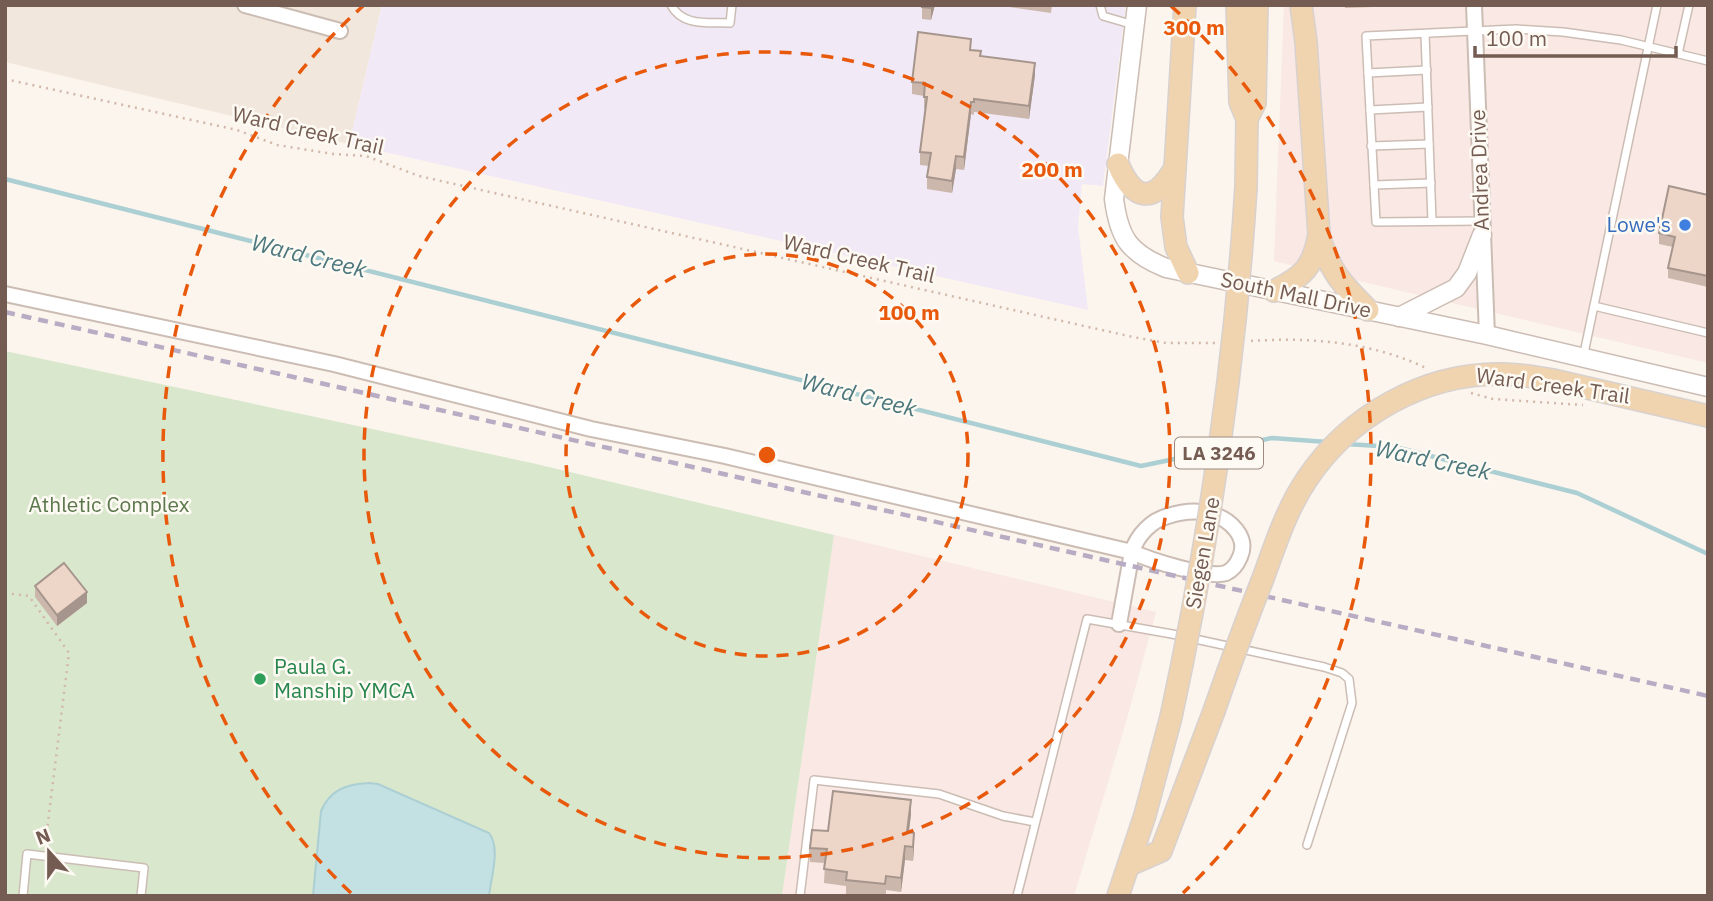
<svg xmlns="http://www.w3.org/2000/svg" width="1713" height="901" viewBox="0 0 1713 901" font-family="'IBM Plex Sans',sans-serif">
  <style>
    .residential { fill: #f2e7dc }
    .commercial { fill: #f9e8e3 }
    .education { fill: #f2e9f7 }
    .green { fill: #d9e7cd }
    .water { fill: #c3e0e3; stroke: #abcfd3; stroke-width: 2 }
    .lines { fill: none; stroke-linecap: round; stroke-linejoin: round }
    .stream { stroke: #abcfd3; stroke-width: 4.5 }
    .service-casing { stroke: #ccbdb4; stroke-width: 10 }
    .minor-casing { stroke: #ccbdb4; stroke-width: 18 }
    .tertiary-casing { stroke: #ccbdb4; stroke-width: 21 }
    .primary-casing { stroke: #d8d1cf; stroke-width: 24 }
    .path { stroke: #d2b8ab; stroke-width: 2.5; stroke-dasharray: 2 5; stroke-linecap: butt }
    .service { stroke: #fff; stroke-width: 7 }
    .minor { stroke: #fff; stroke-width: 14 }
    .tertiary { stroke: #fff; stroke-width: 18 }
    .primary { stroke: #f0d4af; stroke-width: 21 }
    .rail { stroke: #b8abc4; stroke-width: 4.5; stroke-dasharray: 10 7; stroke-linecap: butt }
    .primary-bridge-casing { stroke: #d8d1cf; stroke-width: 24; stroke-linecap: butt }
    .primary-bridge { stroke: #f0d4af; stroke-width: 21 }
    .wall { fill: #ccb7ac }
    .shaded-wall { fill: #a6958c }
    .building { fill: #edd5c8; stroke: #a6958c; stroke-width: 2 }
    .ring { fill: none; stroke: #e8590c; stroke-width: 3.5; stroke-dasharray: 12 9 }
    .shop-dot { fill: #3f7fe0; stroke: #fdf9f3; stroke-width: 2.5 }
    .leisure-dot { fill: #2e9e5b; stroke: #fdf9f3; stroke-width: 2.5 }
    .labels { text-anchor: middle; stroke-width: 5; stroke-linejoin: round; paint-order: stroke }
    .shield { fill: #fdf9f3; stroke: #9d8b82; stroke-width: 2 }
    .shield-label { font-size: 19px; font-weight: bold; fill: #745c52 }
    .street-label { font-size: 21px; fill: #745c52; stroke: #fdf9f3 }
    .shop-label { font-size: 21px; fill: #366cbe; stroke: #fdf9f3; text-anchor: end }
    .park-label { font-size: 21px; fill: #5b784c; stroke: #fdf9f3 }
    .leisure-label { font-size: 21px; fill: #27864d; stroke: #fdf9f3; text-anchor: start }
    .water-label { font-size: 23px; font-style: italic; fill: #4b777d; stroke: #fdf9f3 }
    .centre { fill: #e8590c; stroke: #fdf9f3; stroke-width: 3.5 }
    .ring-label { font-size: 21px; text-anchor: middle; font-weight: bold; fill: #e8590c; stroke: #fdf9f3; stroke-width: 5; stroke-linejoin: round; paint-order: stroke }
  </style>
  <rect width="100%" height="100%" fill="#fbf5ed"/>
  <path class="residential" d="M5,5H382L349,144L5,62Z"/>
  <g class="commercial">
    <path d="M1284,5H1708V363L1274,261Z"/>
    <path d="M834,535L1156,612L1126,722L1074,896H782Z"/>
  </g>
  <path class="education" d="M382,5H1126L1103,186L1082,184L1078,226L1088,310L349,144Z"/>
  <path class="green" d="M5,351L532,463L834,535L782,896H5Z"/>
  <path class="water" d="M369,783L378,784L489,833C501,848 491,877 489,896H313L321,811C330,790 346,784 369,783Z"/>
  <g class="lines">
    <g class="stream">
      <path d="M5,179L1141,466L1213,451"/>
      <path d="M1346,444L1395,447L1577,493L1708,554"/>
      <path d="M1225,448L1272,438L1327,442"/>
    </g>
    <g class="service-casing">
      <g id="service">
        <path d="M671,5C683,27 708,22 730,23L732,5"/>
        <path d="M1100,5L1103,16L1134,25"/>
        <path d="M1425,34L1432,221"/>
        <path d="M1678,54L1689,5"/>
        <path d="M1368,73L1427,70"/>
        <path d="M1370,110L1428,107"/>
        <path d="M1371,146L1429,144"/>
        <path d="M1374,185L1431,183"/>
        <path d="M1482,221L1376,222L1366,36L1516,29L1563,32L1621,40L1708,61"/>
        <path d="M1594,306L1708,333"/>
        <path d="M1583,358L1657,5"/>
        <path d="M23,896L27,854L144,868L141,896"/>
        <path d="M800,896L814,780L939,794L1003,816L1035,822"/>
        <path d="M1017,896L1087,619L1172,634L1324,667L1342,673L1349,679L1352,703L1307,845"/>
      </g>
    </g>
    <g class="minor-casing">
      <g id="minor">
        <path d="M245,5L340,31"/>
        <path d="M1474,5L1487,335"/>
        <path d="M5,294L334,364L591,429L725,456L1132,552C1150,560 1208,579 1226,573C1233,570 1237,564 1240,557C1249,537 1230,519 1211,514C1198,510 1181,512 1168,516C1152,520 1137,535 1132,552L1119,624"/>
      </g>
    </g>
    <g class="tertiary-casing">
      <g id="tertiary">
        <path d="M1137,5L1114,199C1119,238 1129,253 1166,268L1487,335L1708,387"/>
        <path d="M1399,317L1456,288L1467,273L1482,235"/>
      </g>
    </g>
    <g class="primary-casing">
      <g id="primary">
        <path d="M1185,5L1172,217L1176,247L1188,273"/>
        <path d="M1237,5L1240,102L1247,119L1246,187"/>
        <path d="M1247,119L1255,103L1257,5"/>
        <path d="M1118,164C1133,201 1154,205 1175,168"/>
        <path d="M1319,237C1332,274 1341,283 1368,310"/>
        <path d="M1274,291C1304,276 1313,267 1319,235L1306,42L1301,5"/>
        <path d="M1553,380L1708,416"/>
        <path d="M1129,865L1161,851L1214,711"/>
        <path d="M1118,896L1145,815L1171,717"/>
      </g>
    </g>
    <g class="path">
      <path d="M5,79L237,130L277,145L333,154L366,156L419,176L1133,337L1166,343H1217"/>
      <path d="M1251,341C1310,337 1372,342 1426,368"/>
      <path d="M1471,393L1493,399L1583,405"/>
      <path d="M5,593L29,596L69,653L45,846"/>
    </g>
    <use href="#service" class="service"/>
    <use href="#minor" class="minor"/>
    <use href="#tertiary" class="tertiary"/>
    <use href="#primary" class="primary"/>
    <path class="rail" d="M5,312L1708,696"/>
    <g class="primary-bridge-casing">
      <g id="primary-bridge">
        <path d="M1214,711C1229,668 1245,624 1262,581C1275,546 1286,510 1307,479C1349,416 1424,373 1501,374C1518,374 1536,377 1553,380"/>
        <path d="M1171,717C1209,541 1235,366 1246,187"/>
      </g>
    </g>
    <use href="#primary-bridge" class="primary-bridge"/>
  </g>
  <g class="wall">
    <path d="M922,5H935L931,20L922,19Z"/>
    <path d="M995,5H1052L1051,13Z"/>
    <path d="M1345,5H1401V6L1345,8Z"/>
    <path d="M971,50L981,56L1035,75L1029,119L974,112V115L971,114L964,170L956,169L952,193L927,189V177L929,166L920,165V152L926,110L924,109V96L912,94V82Z"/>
    <path d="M1708,195V287L1668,278V268L1673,247L1659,244V233Z"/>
    <path d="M35,586L87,603L57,626L35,597Z"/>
    <path d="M911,814L909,832L914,847L913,861L905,860L901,892L886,890V896H863L846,894V886L824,883L825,863L810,862V848L828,831Z"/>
  </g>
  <g class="shaded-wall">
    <path d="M932,5H935L931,20V8Z"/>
    <path d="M1035,63V75L1029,119V106Z"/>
    <path d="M971,102V114L964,170V157Z"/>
    <path d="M956,156V169L952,193V181Z"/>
    <path d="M87,592V603L57,626V615Z"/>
    <path d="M911,800V814L907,846V832Z"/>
    <path d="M914,833V847L913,861V847Z"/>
    <path d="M905,846V860L901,892V878Z"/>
  </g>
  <g class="building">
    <path d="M922,5H932L931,8L922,7Z"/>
    <path d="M918,32L971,39L970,50L981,51L980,56L1035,63L1029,106L974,99V102H971L964,157L956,156L952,181L927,177L931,153L920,152L927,97H924L925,83L912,82Z"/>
    <path d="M1669,186L1708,195V276L1668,268L1675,237L1659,233Z"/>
    <path d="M64,563L87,592L57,615L35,586Z"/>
    <path d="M833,791L911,800L907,832L914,833L913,847L905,846L901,878L886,876L885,884L846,880L847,872L824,869L827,849L810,848L812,830L828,831Z"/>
  </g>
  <g class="ring">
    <circle cx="767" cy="455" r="201"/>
    <circle cx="767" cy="455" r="403"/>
    <path d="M351 893A604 604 0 0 1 363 6M1171 6A604 604 0 0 1 1183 893"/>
  </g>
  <circle class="shop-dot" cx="1685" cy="225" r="7"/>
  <circle class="leisure-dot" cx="260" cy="679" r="7"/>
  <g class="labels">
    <rect class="shield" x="1175" y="437.5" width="88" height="31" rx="5"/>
    <g class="shield-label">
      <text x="1219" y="460">LA 3246</text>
    </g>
    <g class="street-label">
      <text transform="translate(308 131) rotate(13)" y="7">Ward Creek Trail</text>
      <text transform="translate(1480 170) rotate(-92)" y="7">Andrea Drive</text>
      <text transform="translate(859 259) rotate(13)" y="7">Ward Creek Trail</text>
      <text transform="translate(1296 295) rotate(12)" y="7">South Mall Drive</text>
      <text transform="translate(1553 386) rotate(8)" y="7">Ward Creek Trail</text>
      <text transform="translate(1203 553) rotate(-80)" y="7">Siegen Lane</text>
    </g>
    <g class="shop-label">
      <text x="1671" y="232">Lowe's</text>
    </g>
    <g class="park-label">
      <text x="109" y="512">Athletic Complex</text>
    </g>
    <g class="leisure-label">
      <text x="274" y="674">Paula G.<tspan x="274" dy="24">Manship YMCA</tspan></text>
    </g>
    <g class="water-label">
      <text transform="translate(309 256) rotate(14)" y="8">Ward Creek</text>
      <text transform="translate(859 395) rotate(14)" y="8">Ward Creek</text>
      <text transform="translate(1433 460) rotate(12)" y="8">Ward Creek</text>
    </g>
  </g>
  <circle cx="767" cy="455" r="10" class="centre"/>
  <g class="ring-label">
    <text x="1194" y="35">300 m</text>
    <text x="1052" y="177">200 m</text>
    <text x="909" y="320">100 m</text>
  </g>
  <rect width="1713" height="901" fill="none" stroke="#745c52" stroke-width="14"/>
  <g transform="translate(49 852) rotate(339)" stroke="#fdf9f3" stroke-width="5" paint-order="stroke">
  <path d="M0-5L12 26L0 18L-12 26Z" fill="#745c52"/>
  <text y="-10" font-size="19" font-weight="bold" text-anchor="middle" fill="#745c52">N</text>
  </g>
  <path d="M1475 46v10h201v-10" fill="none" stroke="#745c52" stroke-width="3.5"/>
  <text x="1486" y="46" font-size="21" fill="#745c52" stroke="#fdf9f3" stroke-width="5" paint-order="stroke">100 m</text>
</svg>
